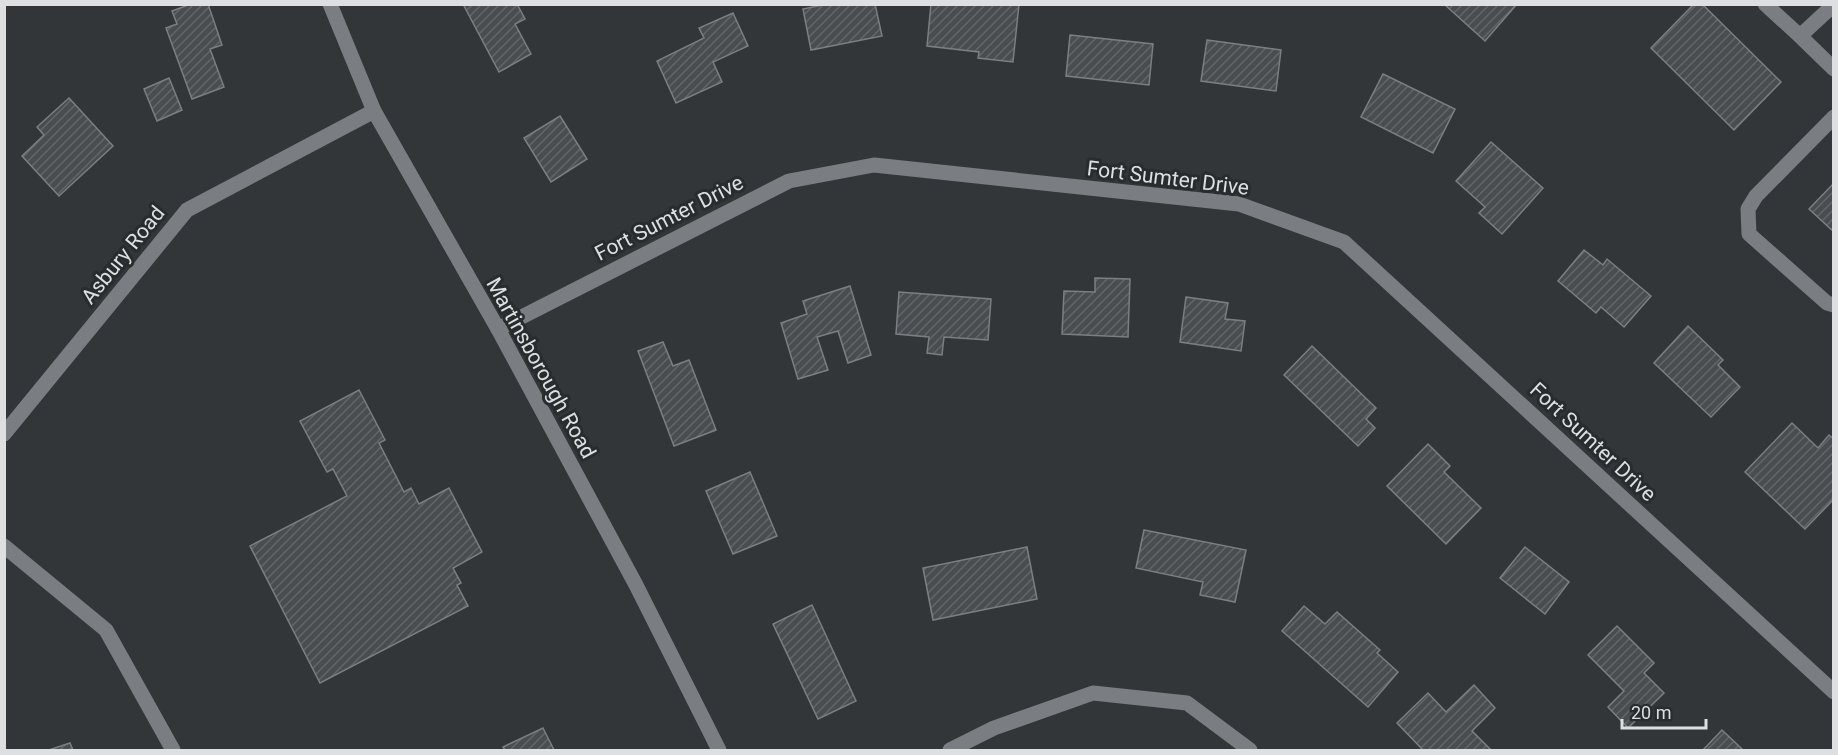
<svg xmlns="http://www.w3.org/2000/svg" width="1838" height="755" viewBox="0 0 1838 755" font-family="Roboto,sans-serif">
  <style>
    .building { fill: url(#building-hatch); stroke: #7b7f83; stroke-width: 1.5 }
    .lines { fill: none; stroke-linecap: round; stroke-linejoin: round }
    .service { stroke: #7a7e82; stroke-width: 15 }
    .minor { stroke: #7a7e82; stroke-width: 15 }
    .labels { text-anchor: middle; stroke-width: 6; stroke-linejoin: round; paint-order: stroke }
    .street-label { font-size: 21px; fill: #dddfe1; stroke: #282c2e }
  </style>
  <defs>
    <pattern id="building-hatch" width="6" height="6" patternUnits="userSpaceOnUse" patternTransform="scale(1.5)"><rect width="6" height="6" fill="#494d50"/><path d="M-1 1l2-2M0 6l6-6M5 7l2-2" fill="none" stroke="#636669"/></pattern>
  </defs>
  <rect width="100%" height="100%" fill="#323638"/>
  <g class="building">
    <path d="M191,4H208L222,45L210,49L224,87L192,99L166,28L177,24L172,11Z"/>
    <path d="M463,4H517L525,19L515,24L531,54L499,72Z"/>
    <path d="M827,4H875L882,36L811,50L803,9Z"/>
    <path d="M931,4H1019L1013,62L978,58L979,52L927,46Z"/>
    <path d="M1444,4H1517L1485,41Z"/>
    <path d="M1694,4H1702L1781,82L1734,130L1651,48Z"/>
    <path d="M733,13L748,46L713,62L722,82L676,103L657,61L704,38L699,28Z"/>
    <path d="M1070,35L1153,44L1149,85L1066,76Z"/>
    <path d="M1207,40L1281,50L1276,91L1201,81Z"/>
    <path d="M1383,74L1455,109L1433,153L1361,117Z"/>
    <path d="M169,78L182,110L157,121L144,89Z"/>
    <path d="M69,98L113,146L59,196L22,156L44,135L37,127Z"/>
    <path d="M560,116L587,159L551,182L524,138Z"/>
    <path d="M1491,142L1543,188L1502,234L1479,213L1485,207L1456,181Z"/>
    <path d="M1834,183V232L1809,209Z"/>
    <path d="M1584,250L1603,265L1607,259L1651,296L1624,327L1601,307L1596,313L1558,281Z"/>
    <path d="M1095,278L1130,279L1128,337L1062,334L1064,291L1095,292Z"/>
    <path d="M850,286L871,355L848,363L838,331L817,337L828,370L798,379L781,323L807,314L803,301Z"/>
    <path d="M899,292L991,299L988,340L944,337L942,355L927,353L929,337L896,334Z"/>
    <path d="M1186,297L1228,303L1225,319L1245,321L1241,351L1180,342Z"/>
    <path d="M1688,326L1723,360L1718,365L1740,387L1711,417L1654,363Z"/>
    <path d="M663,342L673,366L689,360L716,430L674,446L638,351Z"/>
    <path d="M1312,346L1376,408L1366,419L1375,428L1358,446L1284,375Z"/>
    <path d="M359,390L385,440L379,443L404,492L411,488L419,504L449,488L482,552L453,568L461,583L457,585L468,606L320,683L250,546L347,496L333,469L327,472L300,421Z"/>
    <path d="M1792,423L1818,448L1829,435L1834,439V499L1805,529L1745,472Z"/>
    <path d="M1428,444L1450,466L1444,472L1481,508L1446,544L1387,486Z"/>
    <path d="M750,472L777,536L733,554L706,491Z"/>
    <path d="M1144,530L1246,550L1235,602L1200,595L1203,582L1136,568Z"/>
    <path d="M1027,547L1037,599L933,620L923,568Z"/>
    <path d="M1525,547L1569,582L1545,614L1500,578Z"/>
    <path d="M812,605L856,701L818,719L773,624Z"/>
    <path d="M1304,606L1325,624L1337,612L1380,650L1377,653L1398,672L1368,707L1282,631Z"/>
    <path d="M1617,626L1654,663L1644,673L1664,693L1628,728L1608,707L1624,691L1588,655Z"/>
    <path d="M1474,685L1495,708L1472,731L1491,750H1423L1397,723L1428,693L1446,712Z"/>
    <path d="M543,728L554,750H505L503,747Z"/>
    <path d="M1722,730L1743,750H1703Z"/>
    <path d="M70,743L73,750H49Z"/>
  </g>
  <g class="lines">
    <g class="service">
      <path d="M1765,4L1800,36L1827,11L1834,8"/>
      <path d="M1800,36L1834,69"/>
      <path d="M1834,117L1756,196L1748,209L1749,234L1827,303L1834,305"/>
    </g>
    <g class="minor">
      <path d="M330,4L374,111L498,329L636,585L719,750"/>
      <path d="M498,329L789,181L874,165L1239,204L1344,242L1834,692"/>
      <path d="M4,434L187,210L374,111"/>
      <path d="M4,546L106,630L173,750"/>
      <path d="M950,750L994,728L1093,693L1187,703L1250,750"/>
    </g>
  </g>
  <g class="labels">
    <g class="street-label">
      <text transform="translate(1168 178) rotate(7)" y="7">Fort Sumter Drive</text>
      <text transform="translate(669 218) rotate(-27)" y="7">Fort Sumter Drive</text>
      <text transform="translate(123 255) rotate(-51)" y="7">Asbury Road</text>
      <text transform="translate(541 368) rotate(61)" y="7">Martinsborough Road</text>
      <text transform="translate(1593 442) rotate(43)" y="7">Fort Sumter Drive</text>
    </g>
  </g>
  <rect width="1838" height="755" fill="none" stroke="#dddfe1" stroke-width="12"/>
  <path d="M1622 719v9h84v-9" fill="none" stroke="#dddfe1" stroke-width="3"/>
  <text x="1631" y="719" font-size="18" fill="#dddfe1" stroke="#282c2e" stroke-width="4.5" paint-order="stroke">20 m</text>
</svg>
